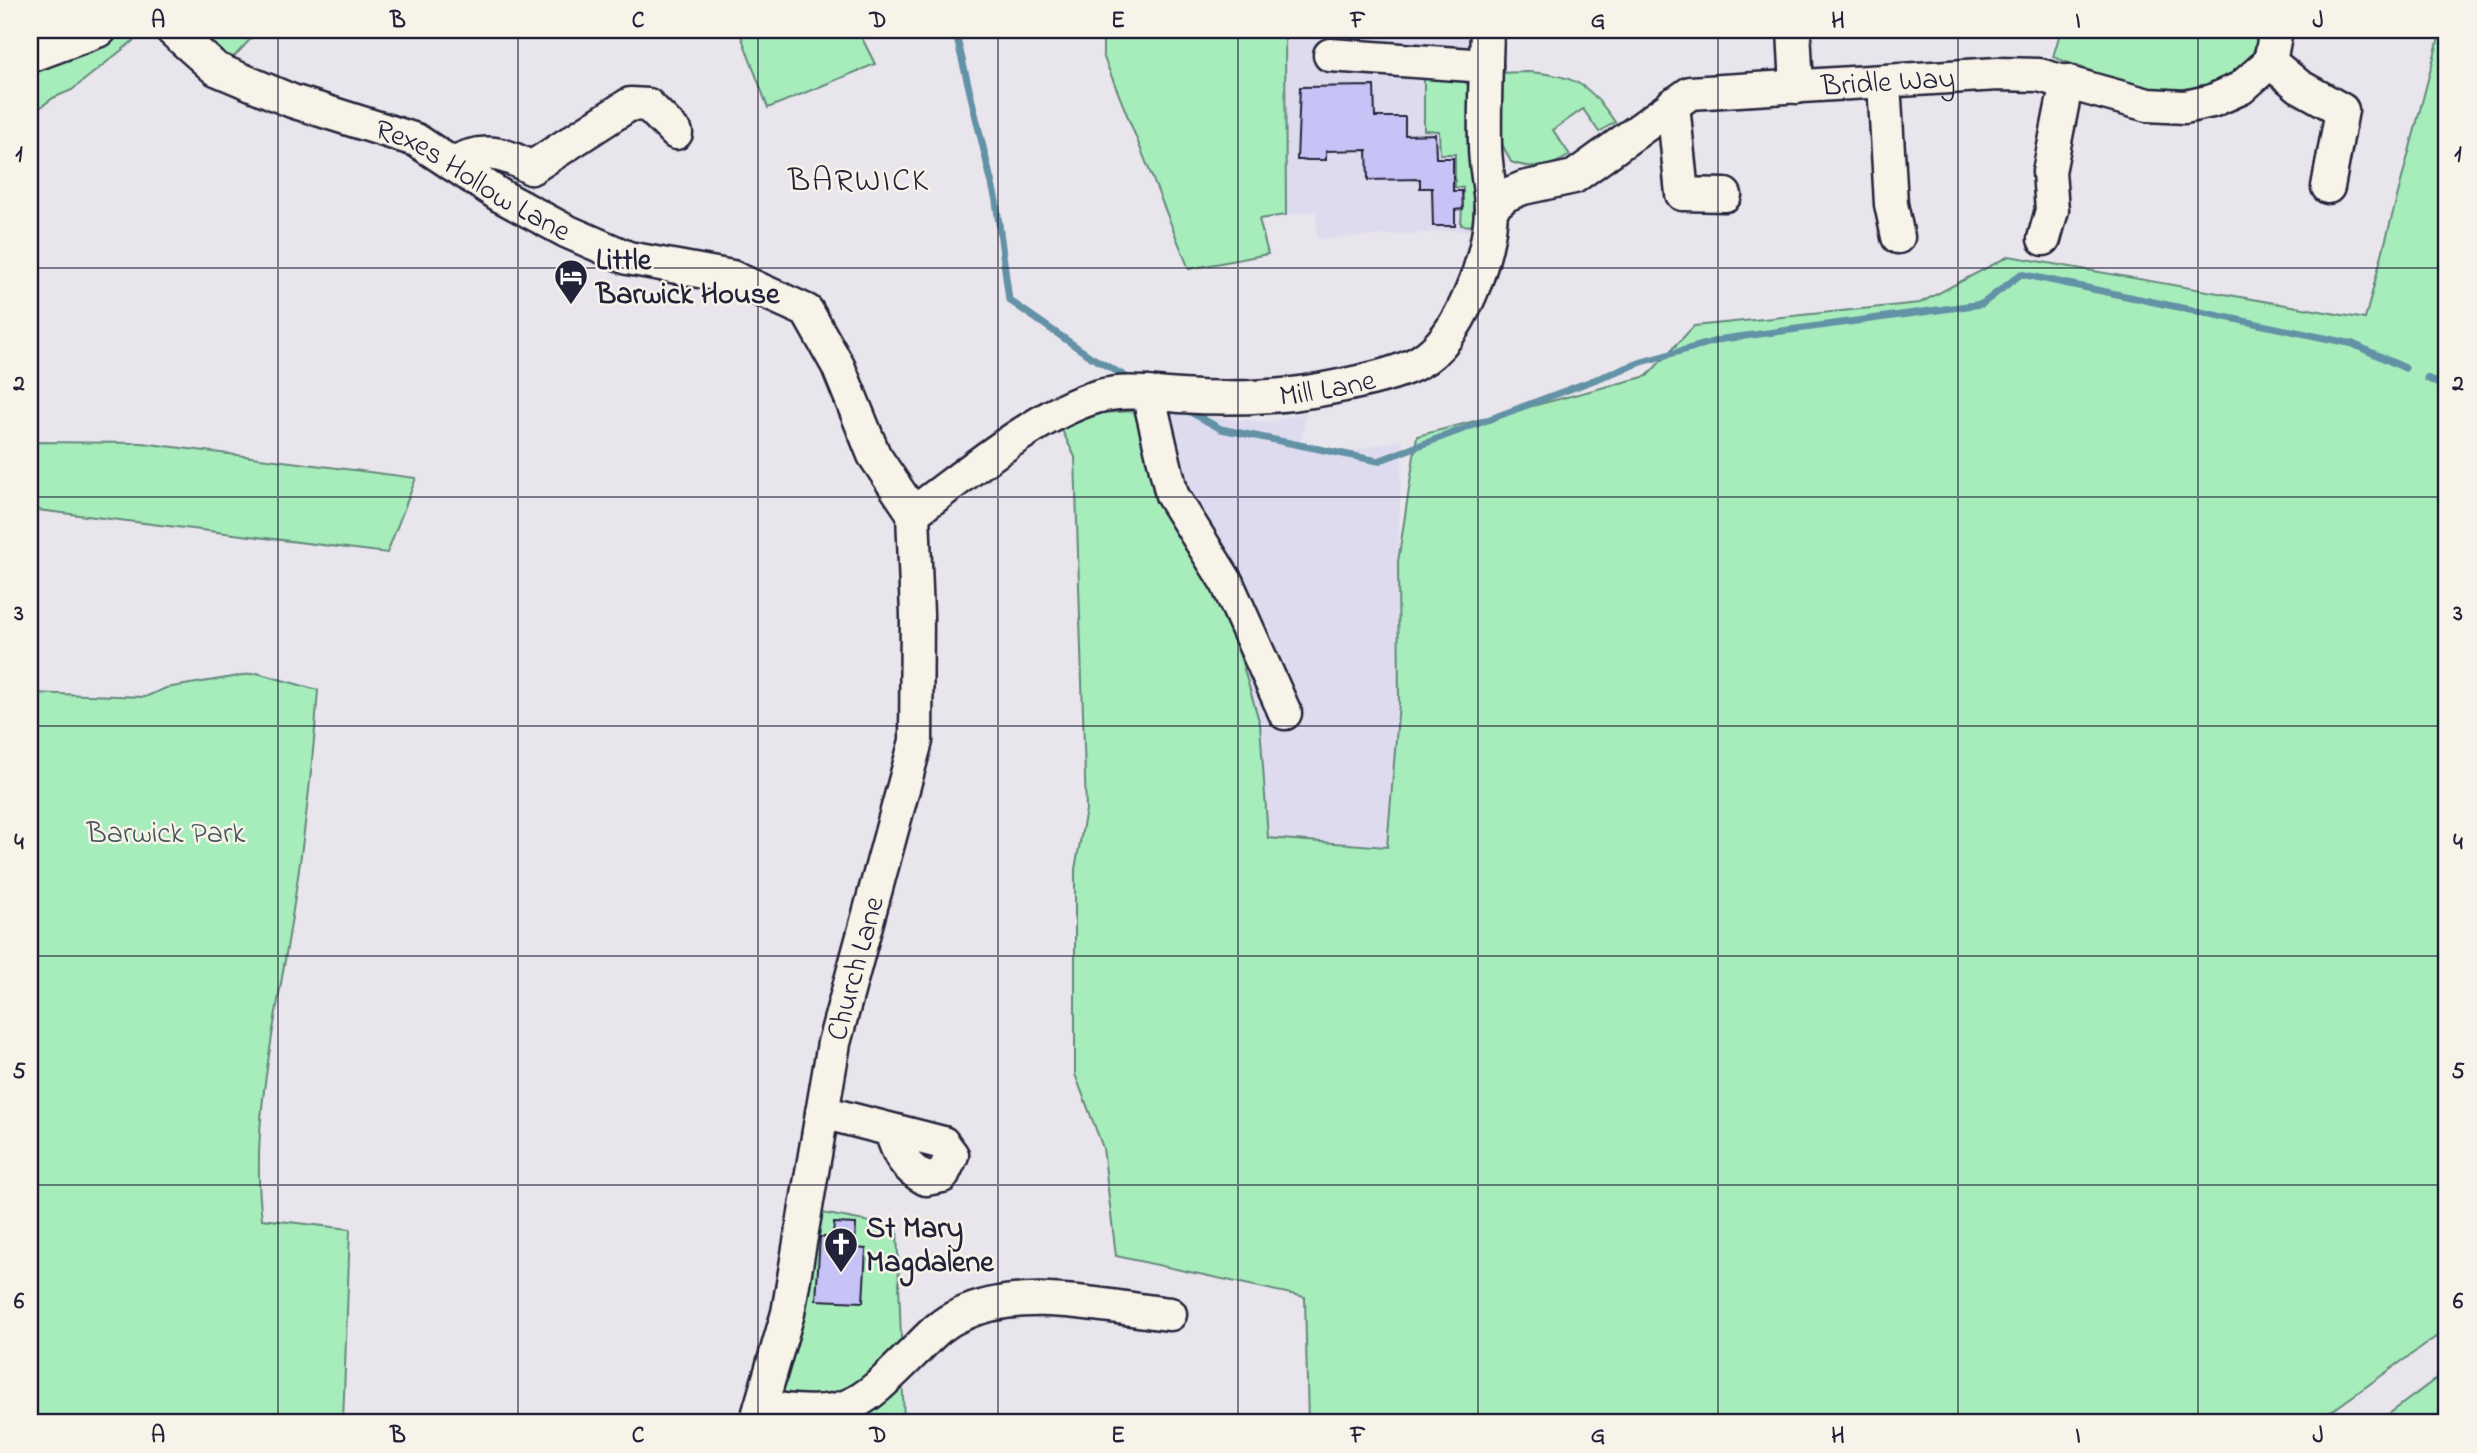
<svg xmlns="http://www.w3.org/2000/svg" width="2477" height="1453" viewBox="0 0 2477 1453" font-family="'Indie Flower',sans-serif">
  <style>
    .built { fill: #dfdbef }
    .green { fill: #a6edbb; stroke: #64887b; stroke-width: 2 }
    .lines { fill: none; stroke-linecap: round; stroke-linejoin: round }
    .stream { stroke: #6392a6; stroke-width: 7 }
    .building { fill: #c7c3f6; stroke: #22223b; stroke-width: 2 }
    .minor-casing { stroke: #22223b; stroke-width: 37 }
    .minor { stroke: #f7f3e8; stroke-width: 32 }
    .grid { fill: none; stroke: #22223b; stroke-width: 2; stroke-opacity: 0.55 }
    .labels { text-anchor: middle; stroke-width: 5; stroke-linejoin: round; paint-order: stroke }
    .street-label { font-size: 30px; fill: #22223b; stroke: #f7f3e8 }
    .poi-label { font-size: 30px; font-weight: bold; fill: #22223b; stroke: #f7f3e8; text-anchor: start }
    .park-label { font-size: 30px; fill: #43555b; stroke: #f7f3e8 }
    .quarter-label { font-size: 33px; letter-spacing: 2px; fill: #22223b; stroke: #f7f3e8 }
    .neatline { fill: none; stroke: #22223b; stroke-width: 2.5 }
    .grid-label { font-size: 23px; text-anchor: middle; font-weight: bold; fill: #22223b }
  </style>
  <rect width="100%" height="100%" fill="#e9e5ec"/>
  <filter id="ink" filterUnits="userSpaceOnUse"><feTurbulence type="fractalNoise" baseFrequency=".0143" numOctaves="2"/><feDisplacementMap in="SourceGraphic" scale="14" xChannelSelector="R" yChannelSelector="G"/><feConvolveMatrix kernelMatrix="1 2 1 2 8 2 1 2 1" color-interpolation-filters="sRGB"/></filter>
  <g filter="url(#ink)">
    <g class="built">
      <path d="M1103,30H1475L1476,230L1317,239L1316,211L1259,219L1268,254L1189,269L1103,55Z"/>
      <path d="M1140,411L1269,422L1306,412L1300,446L1335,455L1403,439L1397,573L1399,703L1387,847L1269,849Z"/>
    </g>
    <g class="green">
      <path d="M30,30H133L138,37L72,90L53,98L30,115Z"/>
      <path d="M193,30H259L231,60L200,39Z"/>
      <path d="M739,30H858L875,64L768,108Z"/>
      <path d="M1103,30H1285L1286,215L1259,219L1268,254L1189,269L1103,55Z"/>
      <path d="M2061,30H2263L2252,54L2237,74L2186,95L2153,94L2053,57Z"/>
      <path d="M2441,30H2447V1329L2315,1423H1308L1305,1297L1116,1256L1103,1148L1075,1074V869L1086,810L1075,457L1060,426L1095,413L1140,411L1225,605L1260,724L1268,838L1387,847L1399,703L1398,562L1417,436L1647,376L1694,326L1920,303L2009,256L2365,319Z"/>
      <path d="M1424,71L1463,80L1475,91L1474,226L1461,225L1463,188L1455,187V154H1440L1439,131L1424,130Z"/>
      <path d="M1528,72C1575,76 1587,82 1615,122L1599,132L1583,109L1553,130L1570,155C1550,168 1533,170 1511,162L1499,138L1494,73Z"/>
      <path d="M30,442L142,443L416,478L387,553L30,509Z"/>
      <path d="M257,673L318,690C312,780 300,871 285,960C271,1044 251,1134 262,1219L350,1229L343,1423H30V693L145,697L166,688Z"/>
      <path d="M817,1212L897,1227L904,1423H770Z"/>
      <path d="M2447,1374V1408L2432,1423H2377L2437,1378Z"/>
    </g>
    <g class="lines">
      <g class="stream">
        <path d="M955,30L996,201L1009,300L1091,357L1132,380"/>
        <path d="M2427,378L2447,388"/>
        <path d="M1183,408L1221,429L1378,461L1642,362L1723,339L1982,304L2021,274L2353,344L2405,368"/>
      </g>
    </g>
    <g class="building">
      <path d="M1374,86L1375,117H1405V135L1435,134L1436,158H1453V191H1462L1463,209L1455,210V226H1433L1432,188H1420V179L1368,180L1367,150L1326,151V160H1297L1300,87Z"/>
      <path d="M834,1223L856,1224L855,1248L866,1249L863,1302L816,1300L820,1237H833Z"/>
    </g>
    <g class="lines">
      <g class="minor-casing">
        <g id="minor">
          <path id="s1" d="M172,30L216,69L292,101L416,140L501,196L566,231L628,258L732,277L807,311L838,366L874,455L913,513"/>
          <path d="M1794,30L1797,87"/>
          <path d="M1330,55L1486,66"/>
          <path d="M30,56L100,30"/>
          <path d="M2270,62L2299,86L2342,110L2328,187"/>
          <path d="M1884,82L1891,204L1898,237"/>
          <path d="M1673,104L1682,194L1725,195"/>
          <path d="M452,164C481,147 503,152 531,168L630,104L648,105L676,133"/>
          <path id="s2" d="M1491,208L1506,195L1523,188L1574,177L1690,93L1998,74L2039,75L2148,105L2185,107L2212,101L2241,88L2270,62L2276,30"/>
          <path d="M2044,239L2052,210L2049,172L2067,81"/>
          <path d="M1148,393L1172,495L1227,583L1285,713"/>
          <path id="s3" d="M913,513C964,476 1037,414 1096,397C1124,389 1152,394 1180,396C1209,398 1241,398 1270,396C1304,394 1390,379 1419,362C1461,338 1490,256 1491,209C1491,188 1485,167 1485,146C1484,107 1486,68 1487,30"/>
          <path d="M822,1112L943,1143L952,1155L942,1176L926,1179C904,1167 898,1154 891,1131"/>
          <path d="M761,1407C847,1419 855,1411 915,1351C929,1337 941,1323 960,1315C1023,1285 1104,1307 1170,1314"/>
          <path id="s4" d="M756,1423L788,1313L834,1043L916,741L917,615L913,513"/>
        </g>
      </g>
      <use href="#minor" class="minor"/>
    </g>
  </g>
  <path class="grid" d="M278,30V1423M518,30V1423M758,30V1423M998,30V1423M1238,30V1423M1478,30V1423M1718,30V1423M1958,30V1423M2198,30V1423M30,268H2447M30,497H2447M30,726H2447M30,956H2447M30,1185H2447"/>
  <defs>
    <g id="hotel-pin" transform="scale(1.75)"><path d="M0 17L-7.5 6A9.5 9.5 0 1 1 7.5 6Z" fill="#22223b" stroke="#f7f3e8"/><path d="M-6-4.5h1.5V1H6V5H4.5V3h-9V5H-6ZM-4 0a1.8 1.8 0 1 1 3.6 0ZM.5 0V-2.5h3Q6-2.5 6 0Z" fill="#fff"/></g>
    <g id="church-pin" transform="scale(1.75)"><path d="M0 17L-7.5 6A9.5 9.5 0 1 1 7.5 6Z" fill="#22223b" stroke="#f7f3e8"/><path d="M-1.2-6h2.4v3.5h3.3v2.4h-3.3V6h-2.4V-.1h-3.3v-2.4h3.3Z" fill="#fff"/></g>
  </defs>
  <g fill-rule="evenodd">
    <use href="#hotel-pin" x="571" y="276"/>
    <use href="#church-pin" x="841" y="1244"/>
  </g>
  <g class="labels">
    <g class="street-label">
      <text dy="10" stroke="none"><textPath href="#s2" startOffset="432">Bridle Way</textPath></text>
      <text dy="10" stroke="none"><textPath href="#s1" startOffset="340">Rexes Hollow Lane</textPath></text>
      <text dy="10" stroke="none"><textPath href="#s3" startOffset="450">Mill Lane</textPath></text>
      <text dy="10" stroke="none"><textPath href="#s4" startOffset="466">Church Lane</textPath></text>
    </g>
    <g class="poi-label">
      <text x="596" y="269">Little<tspan x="596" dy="34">Barwick House</tspan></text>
      <text x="866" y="1237">St Mary<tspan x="866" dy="34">Magdalene</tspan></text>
    </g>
    <g class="park-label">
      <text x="166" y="842">Barwick Park</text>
    </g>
    <g class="quarter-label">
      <text x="859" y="190">BARWICK</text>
    </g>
  </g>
  <rect width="2477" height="1453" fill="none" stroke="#f7f3e8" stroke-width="77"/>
  <rect x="38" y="38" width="2400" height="1376" class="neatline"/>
  <g class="grid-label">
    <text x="158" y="27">A</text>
    <text x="398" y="27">B</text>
    <text x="638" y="27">C</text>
    <text x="878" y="27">D</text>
    <text x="1118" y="27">E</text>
    <text x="1358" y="27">F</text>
    <text x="1598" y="27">G</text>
    <text x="1838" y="27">H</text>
    <text x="2078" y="27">I</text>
    <text x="2318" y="27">J</text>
    <text x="19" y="161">1</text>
    <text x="2458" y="161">1</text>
    <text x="19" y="390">2</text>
    <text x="2458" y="390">2</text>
    <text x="19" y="620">3</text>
    <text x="2458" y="620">3</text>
    <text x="19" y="849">4</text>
    <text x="2458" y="849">4</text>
    <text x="19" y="1078">5</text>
    <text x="2458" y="1078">5</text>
    <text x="19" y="1308">6</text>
    <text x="2458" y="1308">6</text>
    <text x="158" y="1442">A</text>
    <text x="398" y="1442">B</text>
    <text x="638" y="1442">C</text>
    <text x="878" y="1442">D</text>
    <text x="1118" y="1442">E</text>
    <text x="1358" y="1442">F</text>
    <text x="1598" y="1442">G</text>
    <text x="1838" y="1442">H</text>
    <text x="2078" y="1442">I</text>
    <text x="2318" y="1442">J</text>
  </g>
</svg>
